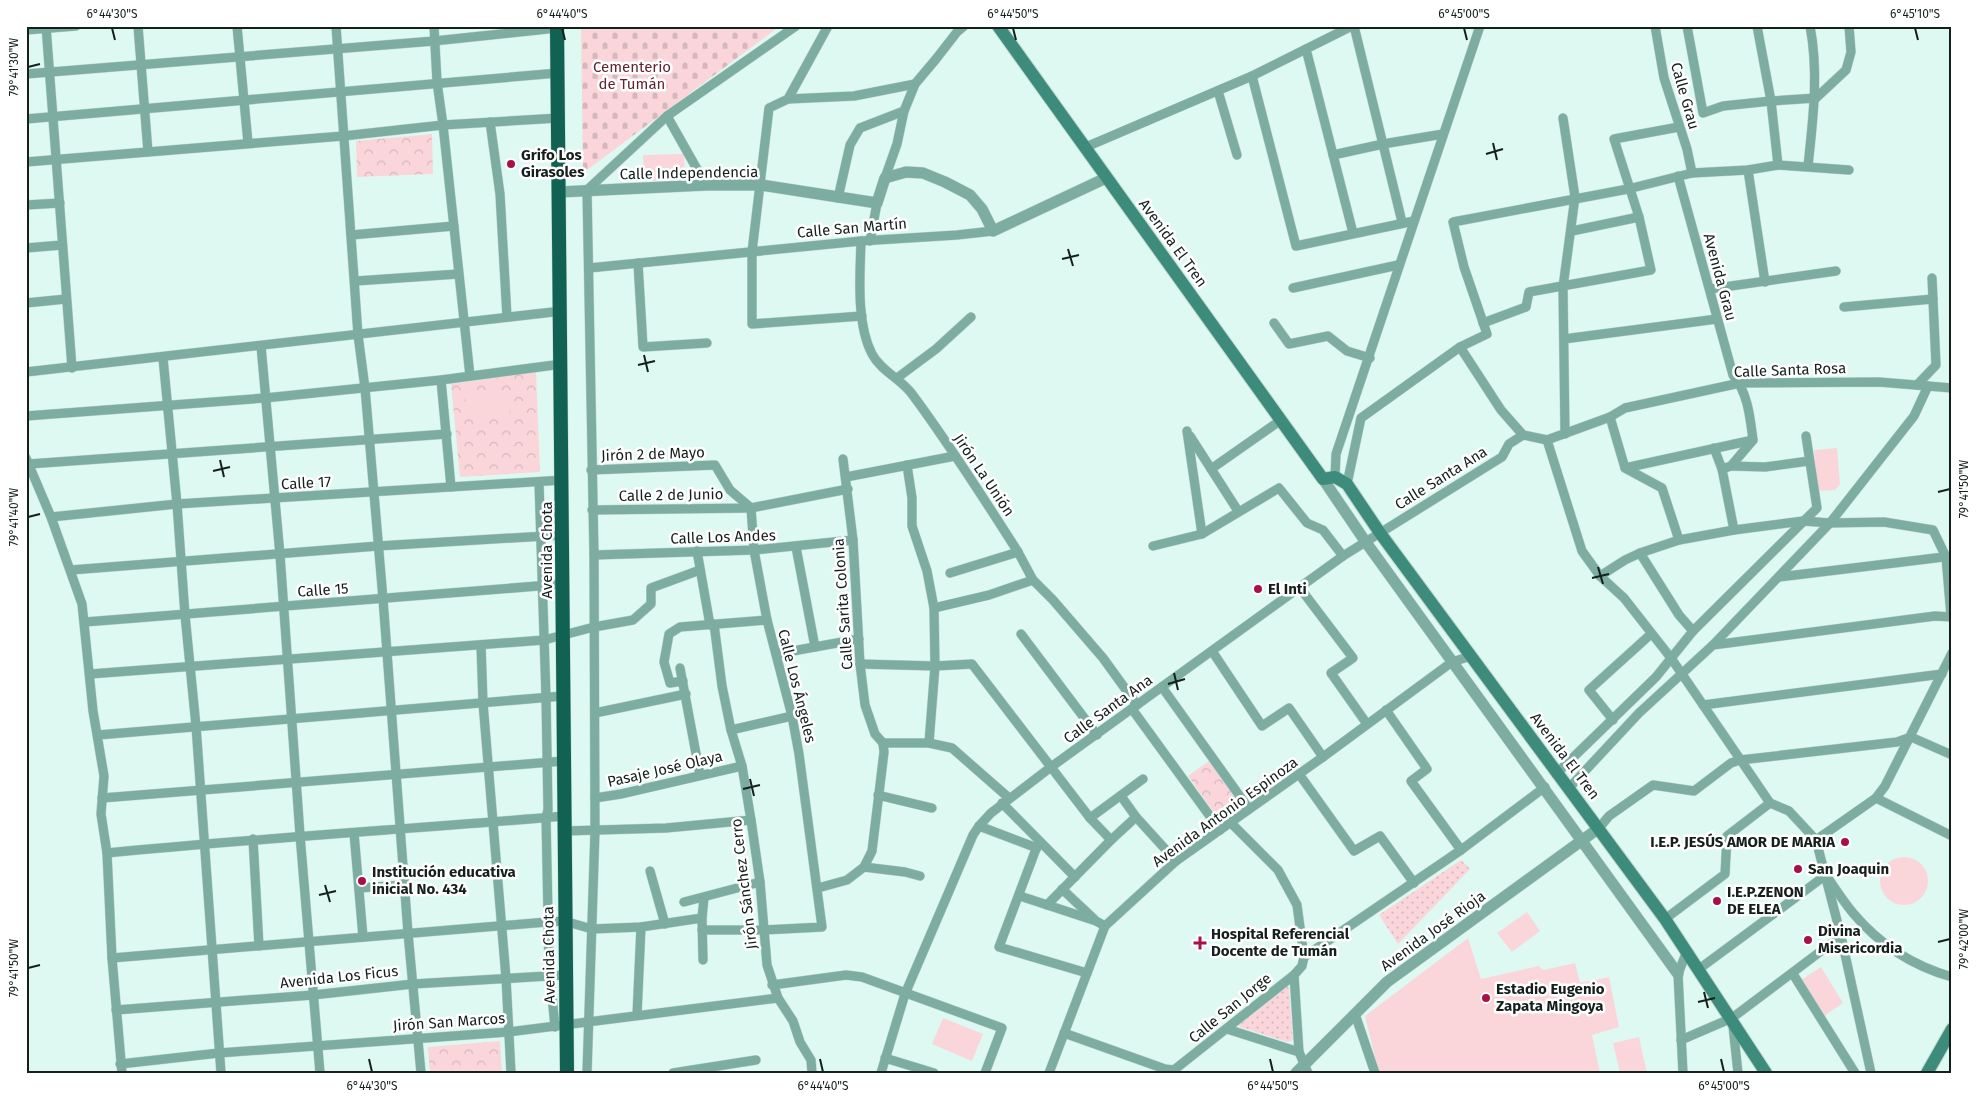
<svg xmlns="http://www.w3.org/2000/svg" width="1978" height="1099" viewBox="0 0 1978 1099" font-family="'Fira Sans',sans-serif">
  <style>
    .grass { fill: url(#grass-dots) }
    .forest { fill: url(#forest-crowns) }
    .cemetery { fill: url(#cemetery-stones) }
    .pitch { fill: #fad6db }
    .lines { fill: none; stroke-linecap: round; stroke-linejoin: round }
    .minor-casing { stroke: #bed6d0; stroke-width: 10 }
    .tertiary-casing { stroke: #bed6d0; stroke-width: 12 }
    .secondary-casing { stroke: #bed6d0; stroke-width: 14 }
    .trunk-casing { stroke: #bed6d0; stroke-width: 15 }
    .minor { stroke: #7dada1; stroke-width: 9 }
    .tertiary { stroke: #7dada1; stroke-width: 11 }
    .secondary { stroke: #3d8b7a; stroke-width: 12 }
    .trunk { stroke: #126254; stroke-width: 14 }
    .ticks { fill: none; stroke: #15201d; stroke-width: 2 }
    .poi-dot { fill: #a71145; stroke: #fff; stroke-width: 2 }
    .labels { text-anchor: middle; stroke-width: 5; stroke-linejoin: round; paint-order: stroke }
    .park-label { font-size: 15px; fill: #612432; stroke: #fff }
    .street-label { font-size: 15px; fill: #15201d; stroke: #fff }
    .poi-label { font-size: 15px; font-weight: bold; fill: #15201d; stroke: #fff; text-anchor: start }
    .neatline { fill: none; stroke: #15201d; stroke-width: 2 }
    .ticks-label { font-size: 12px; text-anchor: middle; fill: #15201d }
  </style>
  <defs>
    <pattern id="grass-dots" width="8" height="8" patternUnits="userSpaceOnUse" patternTransform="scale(1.25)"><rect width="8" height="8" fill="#fad6db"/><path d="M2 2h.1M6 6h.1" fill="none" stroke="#d5b7bc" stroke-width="1.8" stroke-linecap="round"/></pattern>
    <pattern id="forest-crowns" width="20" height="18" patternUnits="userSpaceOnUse" patternTransform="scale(1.25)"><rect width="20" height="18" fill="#fad6db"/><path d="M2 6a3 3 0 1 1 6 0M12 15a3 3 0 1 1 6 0" fill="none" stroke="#d5b7bc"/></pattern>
    <pattern id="cemetery-stones" width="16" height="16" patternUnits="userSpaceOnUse" patternTransform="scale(1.25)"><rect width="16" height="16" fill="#fad6db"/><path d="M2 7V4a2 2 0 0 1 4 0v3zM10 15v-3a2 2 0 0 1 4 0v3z" fill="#d5b7bc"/></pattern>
  </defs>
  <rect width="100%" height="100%" fill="#def9f2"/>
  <g class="grass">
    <path d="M1461,860L1470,869L1398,944L1379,915Z"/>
    <path d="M1287,986L1289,988L1293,1040L1287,1042L1240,1027L1238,1025Z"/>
  </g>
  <g class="forest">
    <path d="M432,134L433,174L357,177L356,141Z"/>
    <path d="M536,372L540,472L460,477L451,384Z"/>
    <path d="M1209,761L1244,809L1222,824L1188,776Z"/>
    <path d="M500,1041L502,1073H430L428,1047Z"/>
  </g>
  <path class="cemetery" d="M581,26H780L583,173Z"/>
  <g class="pitch">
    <path d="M684,154L685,180L644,181L643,155Z"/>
    <path d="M507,390L510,413L468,419L465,396Z"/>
    <path d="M1837,448L1840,484L1835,490L1817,491L1814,450Z"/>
    <circle cx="1904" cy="881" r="24"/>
    <path d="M1527,912L1540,931L1512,952L1497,933Z"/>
    <path d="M1468,938L1481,979L1539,966L1543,970L1575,963L1580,983L1609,977L1619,1027L1592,1035L1600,1073H1379L1365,1016Z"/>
    <path d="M1821,967L1843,1003L1824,1016L1801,980Z"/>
    <path d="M943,1018L983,1034L972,1061L932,1044Z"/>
    <path d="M1639,1037L1647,1073H1620L1613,1043Z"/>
  </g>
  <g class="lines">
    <g class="minor-casing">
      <g id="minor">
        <path d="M46,26L72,368"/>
        <path d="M138,26L148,152"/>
        <path d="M237,26L248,143"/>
        <path d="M336,26L358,335L365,388L383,599L408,933L421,1073"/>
        <path d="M434,26L437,82L443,125L470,376"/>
        <path d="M828,26L788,99L769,108L752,252V324L862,316"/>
        <path d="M1354,26L1402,222"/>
        <path d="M1655,26L1664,78L1687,149L1692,173"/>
        <path d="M1687,26L1703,113L1723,106L1771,101L1816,98L1846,70L1851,52L1849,26"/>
        <path d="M1757,26L1771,101L1778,165"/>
        <path d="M26,30L76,26"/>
        <path d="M1306,49L1353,233"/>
        <path d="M26,74L434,41L557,28"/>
        <path d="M1252,76L1296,246L1414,221"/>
        <path d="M1218,91L1237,155"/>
        <path d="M788,99L854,96L915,84"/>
        <path d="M667,116L706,185"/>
        <path d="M1563,118L1575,197L1563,287L1565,434"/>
        <path d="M26,119L558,73"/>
        <path d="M490,122L500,194L507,317"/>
        <path d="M1086,147L1252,76L1352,26"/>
        <path d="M1333,155L1383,144L1443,134"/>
        <path d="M26,162L343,136L443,125L559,118"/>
        <path d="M1808,166C1813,119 1819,73 1810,26"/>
        <path d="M1748,170L1765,282"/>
        <path d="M1678,176L1733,375C1748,393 1750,417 1753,440L1731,466L1722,469"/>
        <path d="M885,178L897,144L904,111L915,84L936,59L957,32L964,26"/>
        <path d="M838,198L850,145L860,128L904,111"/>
        <path d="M26,205L60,203"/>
        <path d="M1572,231L1639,217"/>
        <path d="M351,235L454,226"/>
        <path d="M861,241C860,275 856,323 872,354C881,371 901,379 912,394C950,445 984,499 1018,552L1033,580L1053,600L1103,658L1137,705"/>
        <path d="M870,241L877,203"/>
        <path d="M26,248L62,245"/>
        <path d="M638,263L643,347L707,343"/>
        <path d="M589,268L861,241L957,235L993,231"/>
        <path d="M356,281L458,274"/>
        <path d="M1293,288L1398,265"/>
        <path d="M1710,289L1836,271"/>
        <path d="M26,303L66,299"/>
        <path d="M1844,307L1933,299"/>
        <path d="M1274,323L1289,344L1328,336L1347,351L1370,358"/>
        <path d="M1483,323L1526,307L1529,292L1651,270L1639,217L1614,139L1679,127"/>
        <path d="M1564,339L1717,319"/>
        <path d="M261,346L280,555L300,835L320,1073"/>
        <path d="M1460,347L1501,410L1523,435L1547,440L1610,417L1625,408L1740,383L1879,382L1952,388"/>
        <path d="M163,358L177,504L185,615L196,726L221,1073"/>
        <path d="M26,372L562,311"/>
        <path d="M897,378L936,349L971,317"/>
        <path d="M441,380L451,487"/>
        <path d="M1917,385L1936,365L1932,278"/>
        <path d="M26,416L265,398L441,380L562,364"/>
        <path d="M1610,417L1625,468L1662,488L1679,540"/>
        <path d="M1187,431L1202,534"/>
        <path d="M1190,436L1238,511"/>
        <path d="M1547,440L1582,551L1600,576L1624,598L1671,658L1770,803L1789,811L1816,840L1841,936L1871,1073"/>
        <path d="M1714,448L1722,469L1734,530"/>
        <path d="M26,458L51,517L82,604L93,711L104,776L101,814L107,853L112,958L122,1073"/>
        <path d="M843,459L853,540L860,664L865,705L875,734L883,743"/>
        <path d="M29,464L447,434"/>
        <path d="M907,465L912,498V526L927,571L934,608L935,666L929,743"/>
        <path d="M1731,466L1765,467L1809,461"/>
        <path d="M1625,468L1753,440"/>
        <path d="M1211,469L1281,420"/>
        <path d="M591,470L715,465L730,490L751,508L754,550L767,620L792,716L799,754L822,927L764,930H702"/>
        <path d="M846,477L955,456"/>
        <path d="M1335,477L1336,454L1480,26"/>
        <path d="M539,482L546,697L548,810L546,817L549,964L555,1027"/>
        <path d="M1347,484L1361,418L1460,347L1487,334L1464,267L1453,222L1628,189L1692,173L1748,170L1778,165L1849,170"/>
        <path d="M592,510L751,508L848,489"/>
        <path d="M51,517L177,504L563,480"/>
        <path d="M1153,546L1202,534L1279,488L1307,523L1323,530L1343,556"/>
        <path d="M796,547L815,647"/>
        <path d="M697,551L710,625"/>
        <path d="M1640,553L1679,615L1693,631"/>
        <path d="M594,555L754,550L853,540"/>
        <path d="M71,570L378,546L562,535"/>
        <path d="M950,573L1018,552"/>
        <path d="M1600,576L1625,560L1640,553L1679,540L1734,530L1803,521L1830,523L1884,522L1933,530L1946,557L1951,616"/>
        <path d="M1779,577L1952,556"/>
        <path d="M1300,588L1353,658L1331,673L1367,724"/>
        <path d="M934,608L989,595L1033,580"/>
        <path d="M85,622L563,584"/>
        <path d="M714,624L722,686L731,730L742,766L751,820L760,882L767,965L778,998L793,1021L800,1042L811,1060L812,1073"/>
        <path d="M1021,634L1097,735"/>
        <path d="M481,645L483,703L506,978L511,1073"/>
        <path d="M1713,645L1935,616L1952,617"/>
        <path d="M1212,651L1262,726L1289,708L1323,757"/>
        <path d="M776,654L859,639"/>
        <path d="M860,664L935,666L972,664L1090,818L1111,840"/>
        <path d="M680,668L700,775"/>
        <path d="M90,674L544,640L594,627L633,620L651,604V588L700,570"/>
        <path d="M683,681L670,683L664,662L669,634L680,627L767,620"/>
        <path d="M1162,687L1249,809"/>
        <path d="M1703,705L1942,674"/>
        <path d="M1132,709L1220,830"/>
        <path d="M1386,710L1427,769L1411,781L1461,850"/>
        <path d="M595,713L686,694"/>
        <path d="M1613,720L1589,690L1651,634"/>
        <path d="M731,730L792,716"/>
        <path d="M98,735L563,696"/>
        <path d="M883,743H929L952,748L1009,798"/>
        <path d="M1299,774L1354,851L1380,836L1414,883"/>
        <path d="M1556,774L1656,677L1693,631L1817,508L1806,436"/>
        <path d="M1569,788L1639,713L1713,645L1830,523L1914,416L1928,386"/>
        <path d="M878,795L932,808"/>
        <path d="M1121,796L1136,817L1176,861"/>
        <path d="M102,798L564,761"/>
        <path d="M595,798L621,794L742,766"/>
        <path d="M1876,798L1952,836"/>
        <path d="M1002,803L1075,877"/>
        <path d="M1090,818L1143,779"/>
        <path d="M979,826L1037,848"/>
        <path d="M1599,828L1609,816L1653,785L1694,791L1731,763L1740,760L1897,742L1911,737L1952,755"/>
        <path d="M565,831L666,828L751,820"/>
        <path d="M354,833L363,937"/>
        <path d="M253,839L259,946"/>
        <path d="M1816,840L1876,798L1885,786L1952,653"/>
        <path d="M1039,841L999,947L1087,973"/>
        <path d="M107,853C260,838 412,829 565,816"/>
        <path d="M864,867L905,872L920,876"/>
        <path d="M650,871L665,924"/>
        <path d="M359,888L405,885"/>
        <path d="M818,888L847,880L864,867L872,851L884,752L883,743"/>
        <path d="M1062,889L1094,919"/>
        <path d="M1020,896L1096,921L1105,926"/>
        <path d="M684,902L760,882"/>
        <path d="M1047,905L1111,840L1136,817"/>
        <path d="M1665,919L1725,874L1727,836L1770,803"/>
        <path d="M1304,957L1461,850L1545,787"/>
        <path d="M112,958L547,922L564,921L592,929L641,927L702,918"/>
        <path d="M703,960L702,918L704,898"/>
        <path d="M1699,969L1826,875C1834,887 1843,901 1853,913C1879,944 1913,966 1952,977"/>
        <path d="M1793,974L1855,1073"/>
        <path d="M1294,975L1299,1052L1308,1073"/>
        <path d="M772,985L846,975L862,977L1002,1028L985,1073"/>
        <path d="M116,1010L313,995L413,984L565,975"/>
        <path d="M1355,1014L1375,1073"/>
        <path d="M637,1015L641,927"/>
        <path d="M1733,1026L1738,1073"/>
        <path d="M1227,1029L1299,1052"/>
        <path d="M1064,1033L1165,1069L1174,1070L1294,975L1302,966L1304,957L1297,905L1278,870L1231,823"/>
        <path d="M1681,1040L1732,1018L1841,936"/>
        <path d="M885,1058L934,1073"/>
        <path d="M120,1064L219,1053L508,1032L778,998"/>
        <path d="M587,1073L595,831L594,555L587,190L667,116L796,26"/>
        <path d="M673,1073L756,1060"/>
        <path d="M881,1073L905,994L950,889L973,835L979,826L991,813L1051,767L1343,556L1502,457L1509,444L1523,435"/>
        <path d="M1049,1073L1105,926L1176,861L1323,757L1452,662L1471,656"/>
        <path d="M1683,1073L1678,974L1687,951"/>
      </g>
    </g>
    <g class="tertiary-casing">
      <g id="tertiary">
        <path d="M560,192L706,185H761L877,203L885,178L906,172L923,173L945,182L970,195L982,209L993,231L1106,178"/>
        <path d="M1323,479L1365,541L1678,974"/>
        <path d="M1296,1073L1387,982L1599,828"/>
      </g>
    </g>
    <g class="secondary-casing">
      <g id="secondary">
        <path d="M998,26L1323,479L1335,477L1347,484L1380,533L1665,919L1766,1073"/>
        <path d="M1927,1073L1952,1029"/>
      </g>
    </g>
    <g class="trunk-casing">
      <path id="trunk" d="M557,26C562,375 562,724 567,1073"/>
    </g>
    <use href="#minor" class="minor"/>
    <use href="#tertiary" class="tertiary"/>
    <use href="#secondary" class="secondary"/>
    <use href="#trunk" class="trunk"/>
  </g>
  <path class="ticks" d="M112,28L115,40M562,28L565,40M1013,28L1016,40M1464,28L1467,40M1915,28L1918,40M28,67L40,64M1493,143L1497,160M1486,154L1503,149M1068,249L1073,266M1062,259L1079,255M644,355L648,372M638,365L655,361M220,460L224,477M213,471L230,467M1938,492L1950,489M28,517L40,514M1598,567L1603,584M1592,578L1609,574M1174,673L1178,690M1168,684L1185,679M750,779L754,796M743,789L760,785M325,885L330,902M319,895L336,891M1938,942L1950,939M28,968L40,965M1704,992L1708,1008M1698,1002L1715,998M369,1059L372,1072M820,1059L823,1072M1270,1059L1273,1072M1721,1059L1724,1072"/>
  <g class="poi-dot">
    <circle cx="511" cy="164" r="5"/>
    <circle cx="1258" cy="589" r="5"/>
    <circle cx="1845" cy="842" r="5"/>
    <circle cx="1798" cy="869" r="5"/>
    <circle cx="362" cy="881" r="5"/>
    <circle cx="1717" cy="901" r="5"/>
    <circle cx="1808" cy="940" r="5"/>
    <path d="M1197.5 935.5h5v5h5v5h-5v5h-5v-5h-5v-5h5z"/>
    <circle cx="1486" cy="998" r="5"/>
  </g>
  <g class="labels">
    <g class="park-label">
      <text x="632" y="72">Cementerio<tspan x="632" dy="17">de Tumán</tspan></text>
    </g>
    <g class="street-label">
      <text transform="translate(1685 96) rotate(74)" y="5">Calle Grau</text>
      <text transform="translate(689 173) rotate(-1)" y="5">Calle Independencia</text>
      <text transform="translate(852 228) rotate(-5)" y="5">Calle San Martín</text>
      <text transform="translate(1173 243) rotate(54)" y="5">Avenida El Tren</text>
      <text transform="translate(1720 277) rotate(75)" y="5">Avenida Grau</text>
      <text transform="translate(1790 370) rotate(-2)" y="5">Calle Santa Rosa</text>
      <text transform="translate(653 454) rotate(-2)" y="5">Jirón 2 de Mayo</text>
      <text transform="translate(984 475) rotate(56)" y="5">Jirón La Unión</text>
      <text transform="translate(1441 478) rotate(-32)" y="5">Calle Santa Ana</text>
      <text transform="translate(306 483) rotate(-3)" y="5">Calle 17</text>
      <text transform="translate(671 495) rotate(-1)" y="5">Calle 2 de Junio</text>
      <text transform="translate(723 537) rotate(-2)" y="5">Calle Los Andes</text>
      <text transform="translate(547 550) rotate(-90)" y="5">Avenida Chota</text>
      <text transform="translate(323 590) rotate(-4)" y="5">Calle 15</text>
      <text transform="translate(843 604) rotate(-94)" y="5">Calle Sarita Colonia</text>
      <text transform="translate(797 686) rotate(76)" y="5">Calle Los Ángeles</text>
      <text transform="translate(1108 709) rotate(-36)" y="5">Calle Santa Ana</text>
      <text transform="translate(1565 756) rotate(53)" y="5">Avenida El Tren</text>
      <text transform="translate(665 769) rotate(-13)" y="5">Pasaje José Olaya</text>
      <text transform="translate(1225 812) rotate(-36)" y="5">Avenida Antonio Espinoza</text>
      <text transform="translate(744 884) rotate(-97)" y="5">Jirón Sánchez Cerro</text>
      <text transform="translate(1433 931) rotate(-36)" y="5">Avenida José Rioja</text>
      <text transform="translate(549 955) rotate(-91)" y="5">Avenida Chota</text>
      <text transform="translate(339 977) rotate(-6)" y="5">Avenida Los Ficus</text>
      <text transform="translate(1230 1008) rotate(-39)" y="5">Calle San Jorge</text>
      <text transform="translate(449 1022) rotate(-4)" y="5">Jirón San Marcos</text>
    </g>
    <g class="poi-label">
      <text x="521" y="160">Grifo Los<tspan x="521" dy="17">Girasoles</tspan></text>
      <text x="1268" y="594">El Inti</text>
      <text x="1835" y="847" text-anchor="end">I.E.P. JESÚS AMOR DE MARIA</text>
      <text x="1808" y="874">San Joaquin</text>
      <text x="372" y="877">Institución educativa<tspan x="372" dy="17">inicial No. 434</tspan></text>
      <text x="1727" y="897">I.E.P.ZENON<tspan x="1727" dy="17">DE ELEA</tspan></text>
      <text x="1818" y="936">Divina<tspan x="1818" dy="17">Misericordia</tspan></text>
      <text x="1211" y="939">Hospital Referencial<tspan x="1211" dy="17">Docente de Tumán</tspan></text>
      <text x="1496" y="994">Estadio Eugenio<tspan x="1496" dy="17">Zapata Mingoya</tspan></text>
    </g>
  </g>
  <rect width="1978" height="1099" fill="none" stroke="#ffffff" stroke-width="55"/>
  <rect x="28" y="28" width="1922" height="1044" class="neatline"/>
  <g class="ticks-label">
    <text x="112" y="18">6°44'30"S</text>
    <text x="562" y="18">6°44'40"S</text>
    <text x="1013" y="18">6°44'50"S</text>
    <text x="1464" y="18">6°45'00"S</text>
    <text x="1915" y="18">6°45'10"S</text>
    <text transform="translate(14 67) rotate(-90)" y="4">79°41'30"W</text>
    <text transform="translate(1964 489) rotate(-90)" y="4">79°41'50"W</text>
    <text transform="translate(14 517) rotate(-90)" y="4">79°41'40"W</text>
    <text transform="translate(1964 939) rotate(-90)" y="4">79°42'00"W</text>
    <text transform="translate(14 968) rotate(-90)" y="4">79°41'50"W</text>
    <text x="372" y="1090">6°44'30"S</text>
    <text x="823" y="1090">6°44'40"S</text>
    <text x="1273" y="1090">6°44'50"S</text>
    <text x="1724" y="1090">6°45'00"S</text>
  </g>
</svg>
